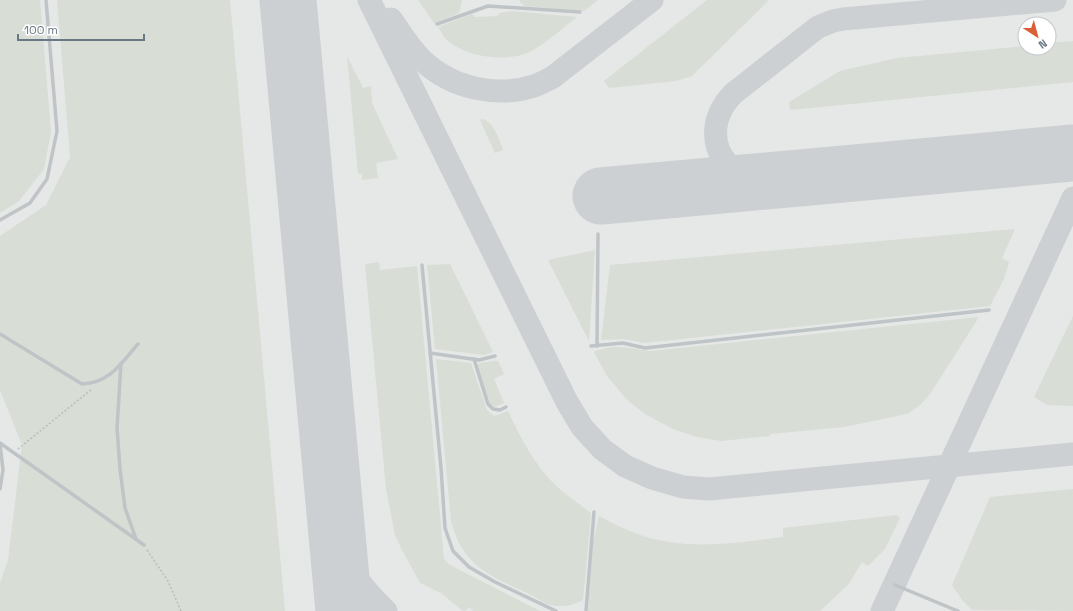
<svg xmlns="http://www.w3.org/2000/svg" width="1073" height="611" viewBox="0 0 1073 611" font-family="'Space Grotesk',sans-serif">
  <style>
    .built { fill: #e6e7e7; fill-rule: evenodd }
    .green { fill: #d8ddd5 }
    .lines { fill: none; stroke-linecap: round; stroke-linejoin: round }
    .taxiway { stroke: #ccd0d2; stroke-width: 23 }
    .runway { stroke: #ccd0d2; stroke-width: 57 }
    .path { stroke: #babdbf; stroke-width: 1.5; stroke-dasharray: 2 2; stroke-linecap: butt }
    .service { stroke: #bfc4c7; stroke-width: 3.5 }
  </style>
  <rect width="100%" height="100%" fill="#f8f8f6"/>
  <path class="built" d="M0,0H1073V611H0ZM1025,24H1049V48H1025Z"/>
  <g class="green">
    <path d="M0,0H40L51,132L44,169L19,201L0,213Z"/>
    <path d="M57,0H230L285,611H0V583L8,560L22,445L0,390V236L46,205L70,157Z"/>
    <path d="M418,0H462L459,13L434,23Z"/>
    <path d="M519,0H598L584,11L524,6Z"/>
    <path d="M707,0H767L768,1L692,76L676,81L609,88L604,81Z"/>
    <path d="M512,11L577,17C562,28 544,46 527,53C503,62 466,57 447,40C443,37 441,31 438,27L472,14L475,17L498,16L499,13Z"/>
    <path d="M1073,41V82L790,110L789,102L840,71L897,58L1025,46V48H1049V43Z"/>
    <path d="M347,56L363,88L371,86L372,103L398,159L376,163L378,178L362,180V174H358Z"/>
    <path d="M483,119C494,123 499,139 503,150L495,153L480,120Z"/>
    <path d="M1015,229L1002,258L1009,262L1004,279L990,306L644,343L624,339L601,340L610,265Z"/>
    <path d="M595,250L589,341L548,260Z"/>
    <path d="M379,262L380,270L417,266L444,559L450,565L540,611H473L469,607L465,611H463L441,593L420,583L401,548L395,535L386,489L365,264Z"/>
    <path d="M450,264L493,352L484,355L435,349L427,265Z"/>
    <path d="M1073,316V406L1047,405L1034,397Z"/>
    <path d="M979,317L930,394L920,405L909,413L893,417L844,427L770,434V436L721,441L697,437L673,429L645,414L626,399L607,376L594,352C611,343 632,348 650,351Z"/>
    <path d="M436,359L471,363L487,410L494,416L508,411C521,439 537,470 561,490C570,498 581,505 591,513L583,600C573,606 559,608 547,604C542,602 537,598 531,595C515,587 487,576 475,564C461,550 456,539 451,521Z"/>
    <path d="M494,361H498L504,374L494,379L504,403L494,407L491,405L489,402L478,366L479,363Z"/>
    <path d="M1073,489V611L972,610L962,600L952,585L990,497Z"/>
    <path d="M897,515L900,518L885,549L868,566L862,562L848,585L820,611H588L593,543L599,516C612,523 626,530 640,535C688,551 734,543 783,537V528Z"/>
  </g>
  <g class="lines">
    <g class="taxiway">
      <path d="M369,0L567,402L582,427L602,449L625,466L652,478L683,487L709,489L1073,454"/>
      <path d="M391,19C401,33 410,49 423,61C452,88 496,98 534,86C540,84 547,80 553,77L652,0"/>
      <path d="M764,181C756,179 747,177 740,173C708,155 709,117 734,93L818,27L833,21L843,19L1055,0"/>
      <path d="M334,505C337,521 339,538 344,554C352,576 369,595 386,611"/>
      <path d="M882,611L1073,198"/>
    </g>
    <g class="runway">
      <path d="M288,0L344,611"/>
      <path d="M601,196L1073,153"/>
    </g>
    <g class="path">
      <path d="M18,449L92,389"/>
      <path d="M147,550L168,581L181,611"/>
    </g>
    <g class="service">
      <path d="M437,24L488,6L580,12"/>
      <path d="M0,220L30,203L47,179L57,131L46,0"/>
      <path d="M422,265L441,468L445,528L453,551L469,567L495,582L556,611"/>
      <path d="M0,334L82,384C110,383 121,363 138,344"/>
      <path d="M591,346L623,343L645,348L989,310"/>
      <path d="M597,346L598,234"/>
      <path d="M430,353L479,360L495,356"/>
      <path d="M474,359L488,404L493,409L500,410L506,407"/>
      <path d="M121,363L117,428L120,469L125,508L136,539"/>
      <path d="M0,443L144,545"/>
      <path d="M0,444L3,470L0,489"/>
      <path d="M895,585L958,611"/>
      <path d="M586,611L594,512"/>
    </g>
  </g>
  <g transform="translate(1037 36) rotate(144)"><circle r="19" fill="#ffffff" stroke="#c3c9ce"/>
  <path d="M0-3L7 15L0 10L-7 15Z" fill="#d95f36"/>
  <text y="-6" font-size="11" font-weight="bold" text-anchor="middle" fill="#697885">N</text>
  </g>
  <path d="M18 34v6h126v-6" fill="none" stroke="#697885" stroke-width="2"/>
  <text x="24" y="34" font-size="12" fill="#697885" stroke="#ffffff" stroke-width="3" paint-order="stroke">100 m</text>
</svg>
